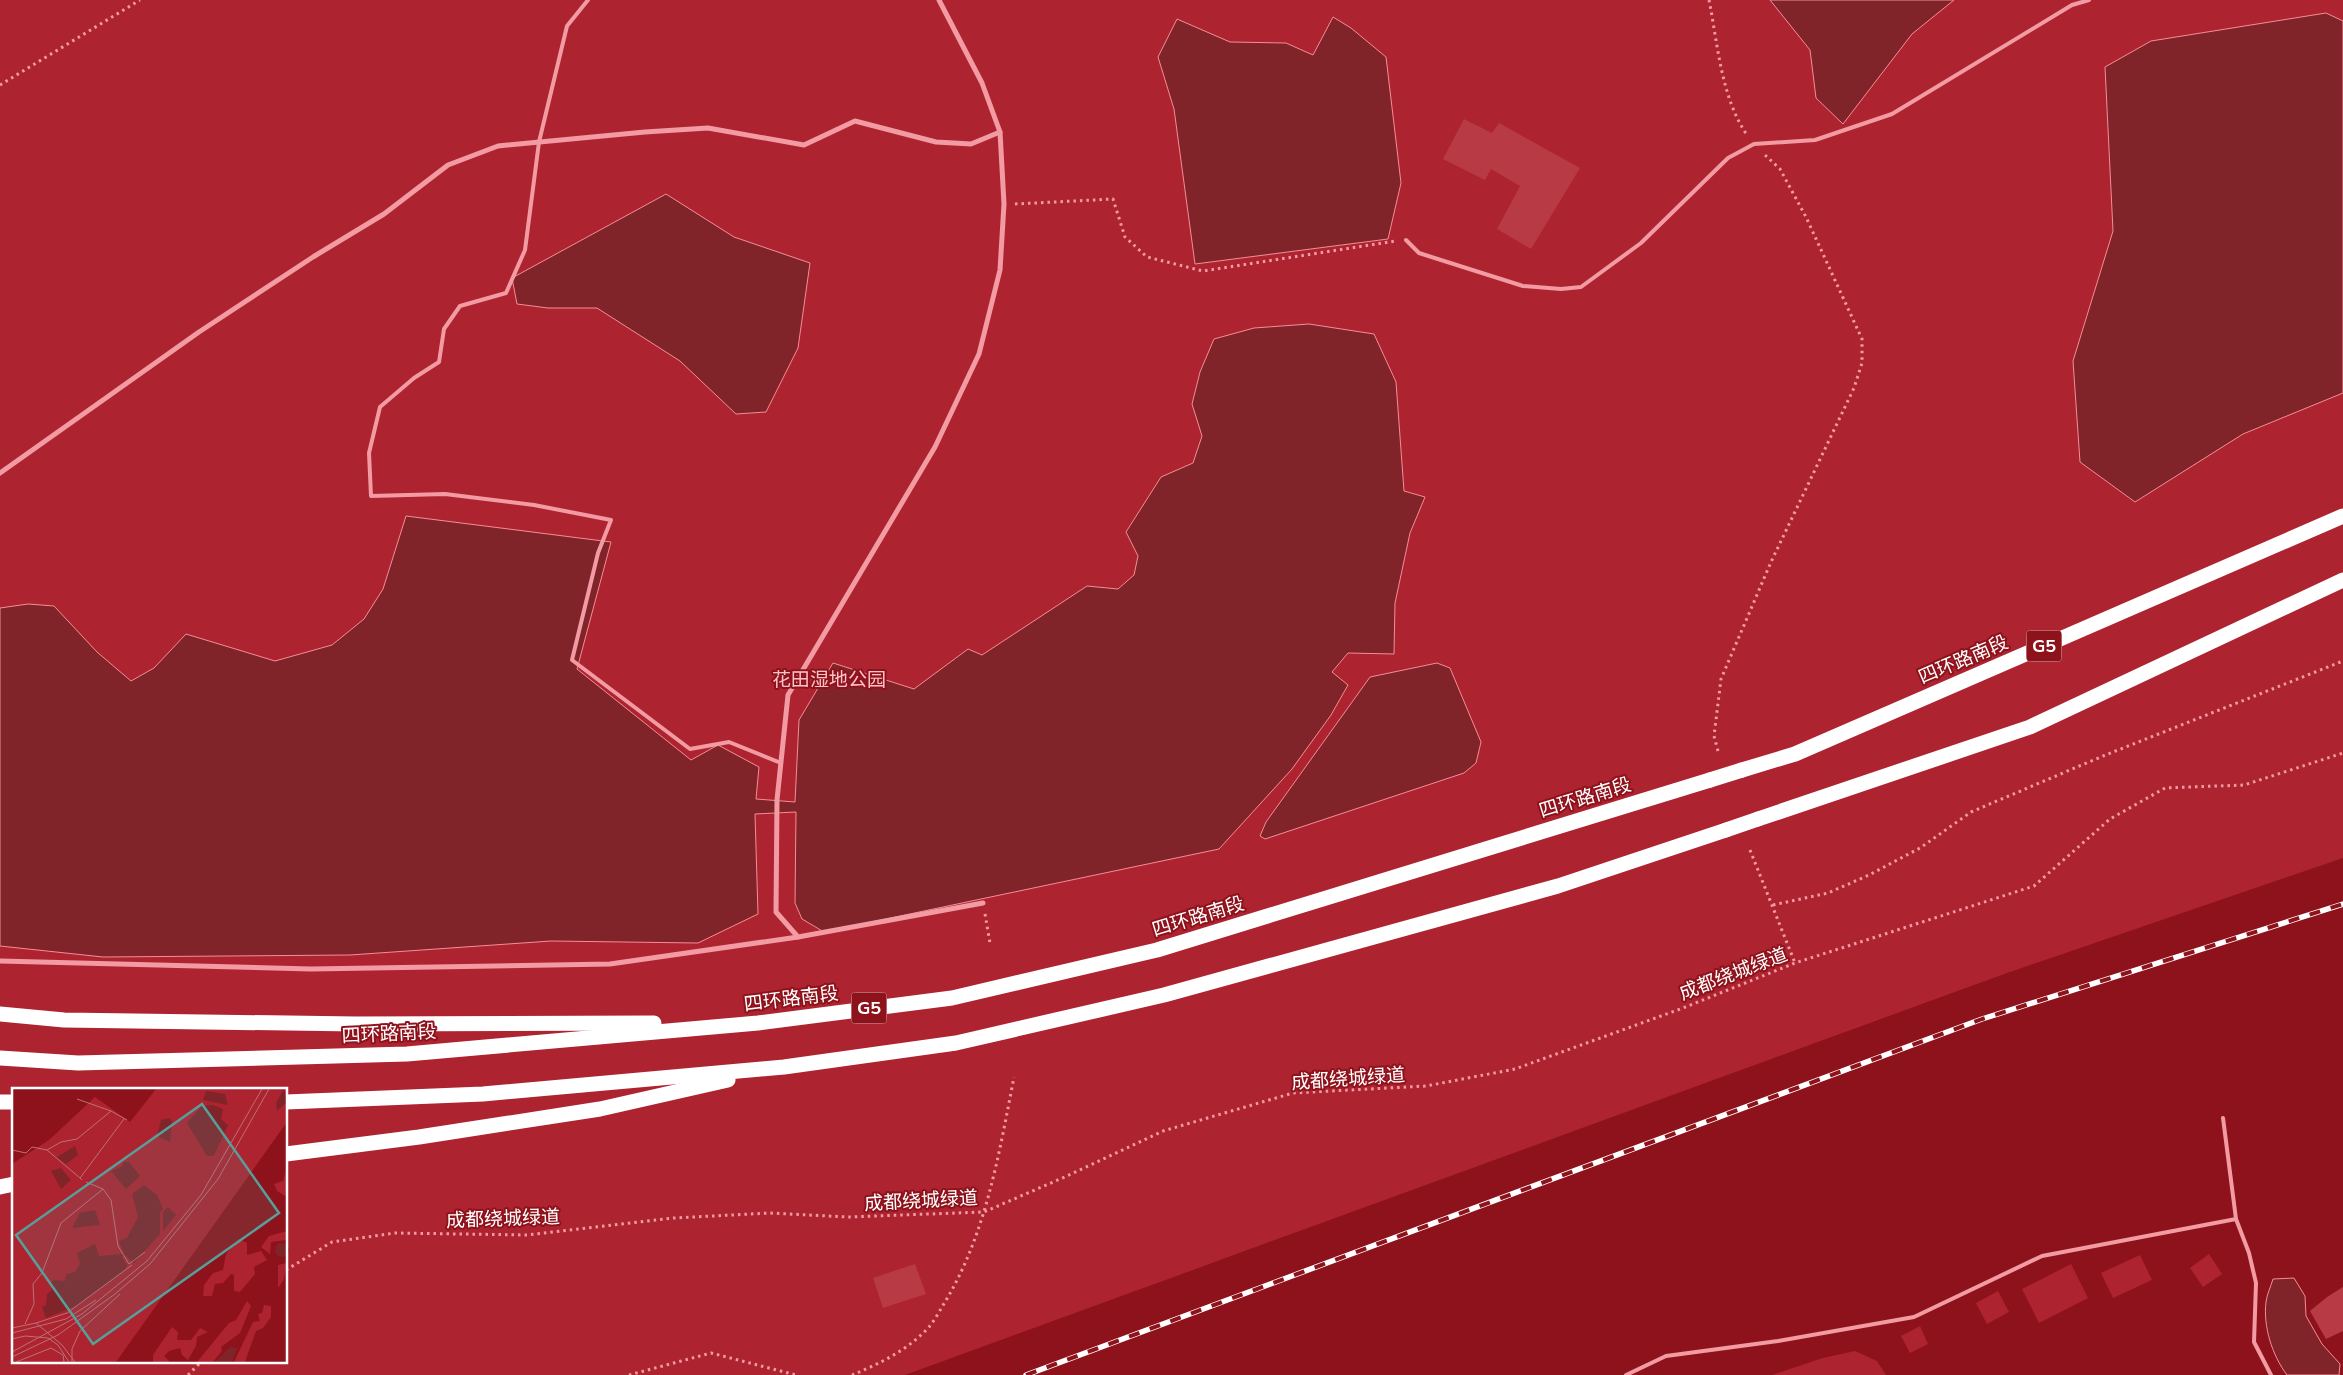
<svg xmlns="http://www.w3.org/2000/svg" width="2343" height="1375" viewBox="0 0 2343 1375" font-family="Mulish,'Noto Sans SC',sans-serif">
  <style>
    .green { fill: #ae2330; fill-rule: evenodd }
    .water { fill: #81242a; stroke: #f58d98 }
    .building { fill: #b83a44 }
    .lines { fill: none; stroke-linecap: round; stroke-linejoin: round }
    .path { stroke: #f29ba3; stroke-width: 3; stroke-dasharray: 2.5 4; stroke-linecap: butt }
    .lane { stroke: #f29ba3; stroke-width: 4 }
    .street { stroke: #f29ba3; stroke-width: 5 }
    .highway { stroke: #fff; stroke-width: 15 }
    .rail-casing { stroke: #fff; stroke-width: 5.5 }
    .rail { stroke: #8e121b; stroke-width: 4; stroke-dasharray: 11; stroke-linecap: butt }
    .highway-bridge { stroke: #fff; stroke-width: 15 }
    .labels { text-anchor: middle; stroke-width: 4; stroke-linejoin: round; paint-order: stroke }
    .shield { fill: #8e121b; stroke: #ddb8bb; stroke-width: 1 }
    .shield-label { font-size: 18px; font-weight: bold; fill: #fff }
    .street-label { font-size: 19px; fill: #fff; stroke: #8e121b }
    .park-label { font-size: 19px; fill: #fdc2c8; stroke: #8e121b }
    .inset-road { fill: none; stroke: #bb7176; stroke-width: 1 }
    .view { fill: #579f9a; fill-opacity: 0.15; stroke: #579f9a; stroke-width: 2.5 }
    .inset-edge { fill: none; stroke: #fff; stroke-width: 2.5 }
  </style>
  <rect width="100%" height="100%" fill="#8e121b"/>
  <g class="green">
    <path d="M0,0H2343V858L2007,973L905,1375H0ZM14,1089H286V1361H14Z"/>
    <path d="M2209,1254L2222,1274L2203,1287L2190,1268Z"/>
    <path d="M2140,1255L2152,1280L2113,1298L2101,1273Z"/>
    <path d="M2071,1264L2088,1298L2039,1323L2022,1289Z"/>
    <path d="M1998,1291L2009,1312L1987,1324L1976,1303Z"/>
    <path d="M1920,1326L1928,1344L1910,1353L1901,1336Z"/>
    <path d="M1855,1351L1877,1361L1886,1375H1772L1823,1358Z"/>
  </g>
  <g class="water">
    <path d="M1770,0H1954L1912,34L1843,124L1816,98L1810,50Z"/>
    <path d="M2326,13L2343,21V393L2243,434L2135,502L2080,462L2073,361L2113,231L2105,67L2151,41Z"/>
    <path d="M1333,17L1351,28L1386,57L1401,183L1388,239L1195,264L1174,109L1158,57L1177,19L1230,42L1286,43L1313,55Z"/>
    <path d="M666,194L734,237L810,263L798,348L766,412L736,414L680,361L597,308H548L517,304L512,278Z"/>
    <path d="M1309,324L1374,334L1396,382L1404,491L1425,497L1410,533L1395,603L1394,654L1348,653L1332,672L1348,685L1331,715L1292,769L1219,849L824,932L802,919L795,903L796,812L755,814L758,914L698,943L551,941L350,955L103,957L0,946V608L28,604L54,606L97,652L131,681L154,668L186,634L275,661L332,645L364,619L383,589L406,516L611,542L577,669L691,760L718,745L759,767L756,799L795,802L799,720L833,663L914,689L968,649L982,655L1087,586L1118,589L1134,575L1138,556L1126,532L1161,477L1193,463L1202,436L1192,404L1200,372L1214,339L1254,328Z"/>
    <path d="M1437,663L1450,668L1481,742L1476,763L1464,773L1265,839L1260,836L1266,822L1370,677Z"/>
    <path d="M2294,1278L2305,1296L2306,1316L2322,1344L2340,1364L2339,1375H2287C2272,1355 2263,1326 2266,1302C2267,1294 2271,1286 2273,1279Z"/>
  </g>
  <g class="building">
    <path d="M1464,119L1492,133L1499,123L1580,168L1531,249L1497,229L1520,186L1491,169L1485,180L1443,159Z"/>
    <path d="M915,1264L926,1294L883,1308L873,1278Z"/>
    <path d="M2343,1287V1331L2326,1339L2310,1311L2327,1297Z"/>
  </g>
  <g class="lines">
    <g class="path">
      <path d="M1709,0C1718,45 1721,97 1747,135"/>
      <path d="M0,85L140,0"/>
      <path d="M1015,204L1113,199L1125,237L1147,257L1203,271L1396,241"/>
      <path d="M1718,751L1714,736L1721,679L1771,562L1854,388L1862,363V339L1806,217L1780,169L1765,155"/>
      <path d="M1750,850L1795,963"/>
      <path d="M1773,905L1828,893L1869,875L1920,848L1971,812L2103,756L2343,661"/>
      <path d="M985,914L990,943"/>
      <path d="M286,1270L332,1242L395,1233L527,1235L674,1218L770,1213L848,1217L984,1212L1067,1176L1163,1131L1293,1093L1426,1086L1515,1069L1683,1008L1795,963L2034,886L2110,819L2165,788L2244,785L2343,753"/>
      <path d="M188,1375L202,1361"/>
      <path d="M629,1375L711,1353L796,1375"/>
      <path d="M852,1375C879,1364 908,1350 929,1327C935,1320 940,1310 945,1302C986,1234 999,1154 1014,1077"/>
    </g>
    <g class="lane">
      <path d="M588,0L567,26L539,142L525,250L506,293L460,306L444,329L439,362L414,378L380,407L369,453L371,496L445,494L534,505L611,520L598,553L572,660L690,749L729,742L781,763"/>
      <path d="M1406,240L1419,253L1523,286L1561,289L1581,287L1641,243L1728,158L1754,144L1815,140L1892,114L2072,5L2089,0"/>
      <path d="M2223,1118L2236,1219L2249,1253L2256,1283L2254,1342L2271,1375"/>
      <path d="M1626,1375L1666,1356L1778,1341L1914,1317L2042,1256L2236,1219"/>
    </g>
    <g class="street">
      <path d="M939,0L982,83L1000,132L1004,204L1000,270L979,354L935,447L788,695L777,800L776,912L798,937L983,903"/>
      <path d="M0,473L199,332L313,257L384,214L448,165L498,146L645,132L708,128L804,145L855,121L936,142L971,144L1000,132"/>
      <path d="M0,961L311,969L610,964L798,937"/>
    </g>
    <g class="highway">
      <path d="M1742,770L1795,754L2343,516"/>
      <path d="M1758,819L2030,727L2343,580"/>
      <path d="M0,1014L64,1020L356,1024L654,1023"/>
      <path d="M0,1058L78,1063L407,1054L758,1023L952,998L1157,950L1710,780"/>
      <path d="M0,1102H14"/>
      <path d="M286,1102L483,1094L784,1067L956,1043L1164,995L1558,886L1726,830"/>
      <path d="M286,1154L419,1137L600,1109L728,1080"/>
      <path d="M0,1187L14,1184"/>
    </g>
    <g class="rail-casing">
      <path id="rail" d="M1026,1375L1982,1019L2343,904"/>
    </g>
    <use href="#rail" class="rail"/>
    <g class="highway-bridge">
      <path d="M1710,780L1742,770"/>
      <path d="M1726,830L1758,819"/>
    </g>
  </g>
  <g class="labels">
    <g class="shield">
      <rect x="2026.5" y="630.5" width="35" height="31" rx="4"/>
      <rect x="851.5" y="992.5" width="35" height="31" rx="4"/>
    </g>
    <g class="shield-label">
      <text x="2044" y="652">G5</text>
      <text x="869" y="1014">G5</text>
    </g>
    <g class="street-label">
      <text transform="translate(1963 659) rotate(-23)" y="7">四环路南段</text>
      <text transform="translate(1585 797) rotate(-17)" y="7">四环路南段</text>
      <text transform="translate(1198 916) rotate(-17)" y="7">四环路南段</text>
      <text transform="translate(1733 973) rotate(-21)" y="7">成都绕城绿道</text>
      <text transform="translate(791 998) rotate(-7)" y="7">四环路南段</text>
      <text transform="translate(389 1033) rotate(-3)" y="7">四环路南段</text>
      <text transform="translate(1348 1078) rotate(-4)" y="7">成都绕城绿道</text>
      <text transform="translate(921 1200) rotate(-3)" y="7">成都绕城绿道</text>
      <text transform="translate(503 1218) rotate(-2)" y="7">成都绕城绿道</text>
    </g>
    <g class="park-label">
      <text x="829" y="686">花田湿地公园</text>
    </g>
  </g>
  <g transform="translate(12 1088)">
    <rect width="275" height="275" fill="#8e121b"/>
    <path d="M144,1H275V34L104,274H0V76L37,52L83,9L118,34ZM275,78V109L265,103L262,96L271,93ZM275,143V152L259,154L258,166L249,159L257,148ZM227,151L235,155V167L249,163L255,172L242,179L243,186L228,204L222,203V187L219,186L211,195L203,196L200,208H191L192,197L201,185L211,182L214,166ZM275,175L272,191L266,200V177ZM235,213L239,218L228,245L209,259L210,263L201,274H185L217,235L224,232ZM252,217L259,218V229L251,240L244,243L233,274H222L241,234L248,233L246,226L250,225ZM160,239L166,244L165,252H179L188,240L196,244L185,249L184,258L176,272L170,267L168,260L157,263L152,268L158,274H141V267Z" fill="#ae2330"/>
    <path d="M272,1L275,14L265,23L264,15ZM194,3L213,6L216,17L191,12ZM201,17L211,21L209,31L216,37L202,68H195L175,35L190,18ZM158,30L160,34L158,54L145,48L149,32ZM63,58L66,67L54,76L45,69ZM111,74H117L128,88L114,101L99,83L111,78ZM49,80L59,92L49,101L39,83ZM132,97L145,107L151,121L148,124V146L122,175L113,167L110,169L115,177L112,183L66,217L34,230L30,219L34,217L35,206L40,202L38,195L42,192L53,193L54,186L63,184L68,175L65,165L83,156L87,168L112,166L107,153L115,150L126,129L120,106ZM156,119L164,127L151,143V124ZM83,122L88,137L60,140L68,125ZM263 162a7 7 0 1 1 14 0a7 7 0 1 1-14 0ZM218,259L225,260L220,274H203Z" fill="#81242a"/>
    <path class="inset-road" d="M65,11L99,23M0,62L14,65L20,59L35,62L49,54L65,51L99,23L115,32M35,62L68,90M70,92L68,90L112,31M74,94L91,101L99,112L106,158L117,176L133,164M24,235L55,225L120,177M13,236L22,216L21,196L30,185L49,135L91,101M0,240L24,235L50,257L63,274M0,245L54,231L84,212M0,251L13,248L36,250L46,257L57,274M0,264L70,226L135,173L189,107L250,1M0,269L46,247L103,206L138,176L206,91L257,1M4,274L39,260L51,267L52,274M60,274V261L68,243L108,206"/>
    <path class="view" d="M190,16L267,125L81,256L4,147Z"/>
    <rect width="275" height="275" class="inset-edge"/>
  </g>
</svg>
